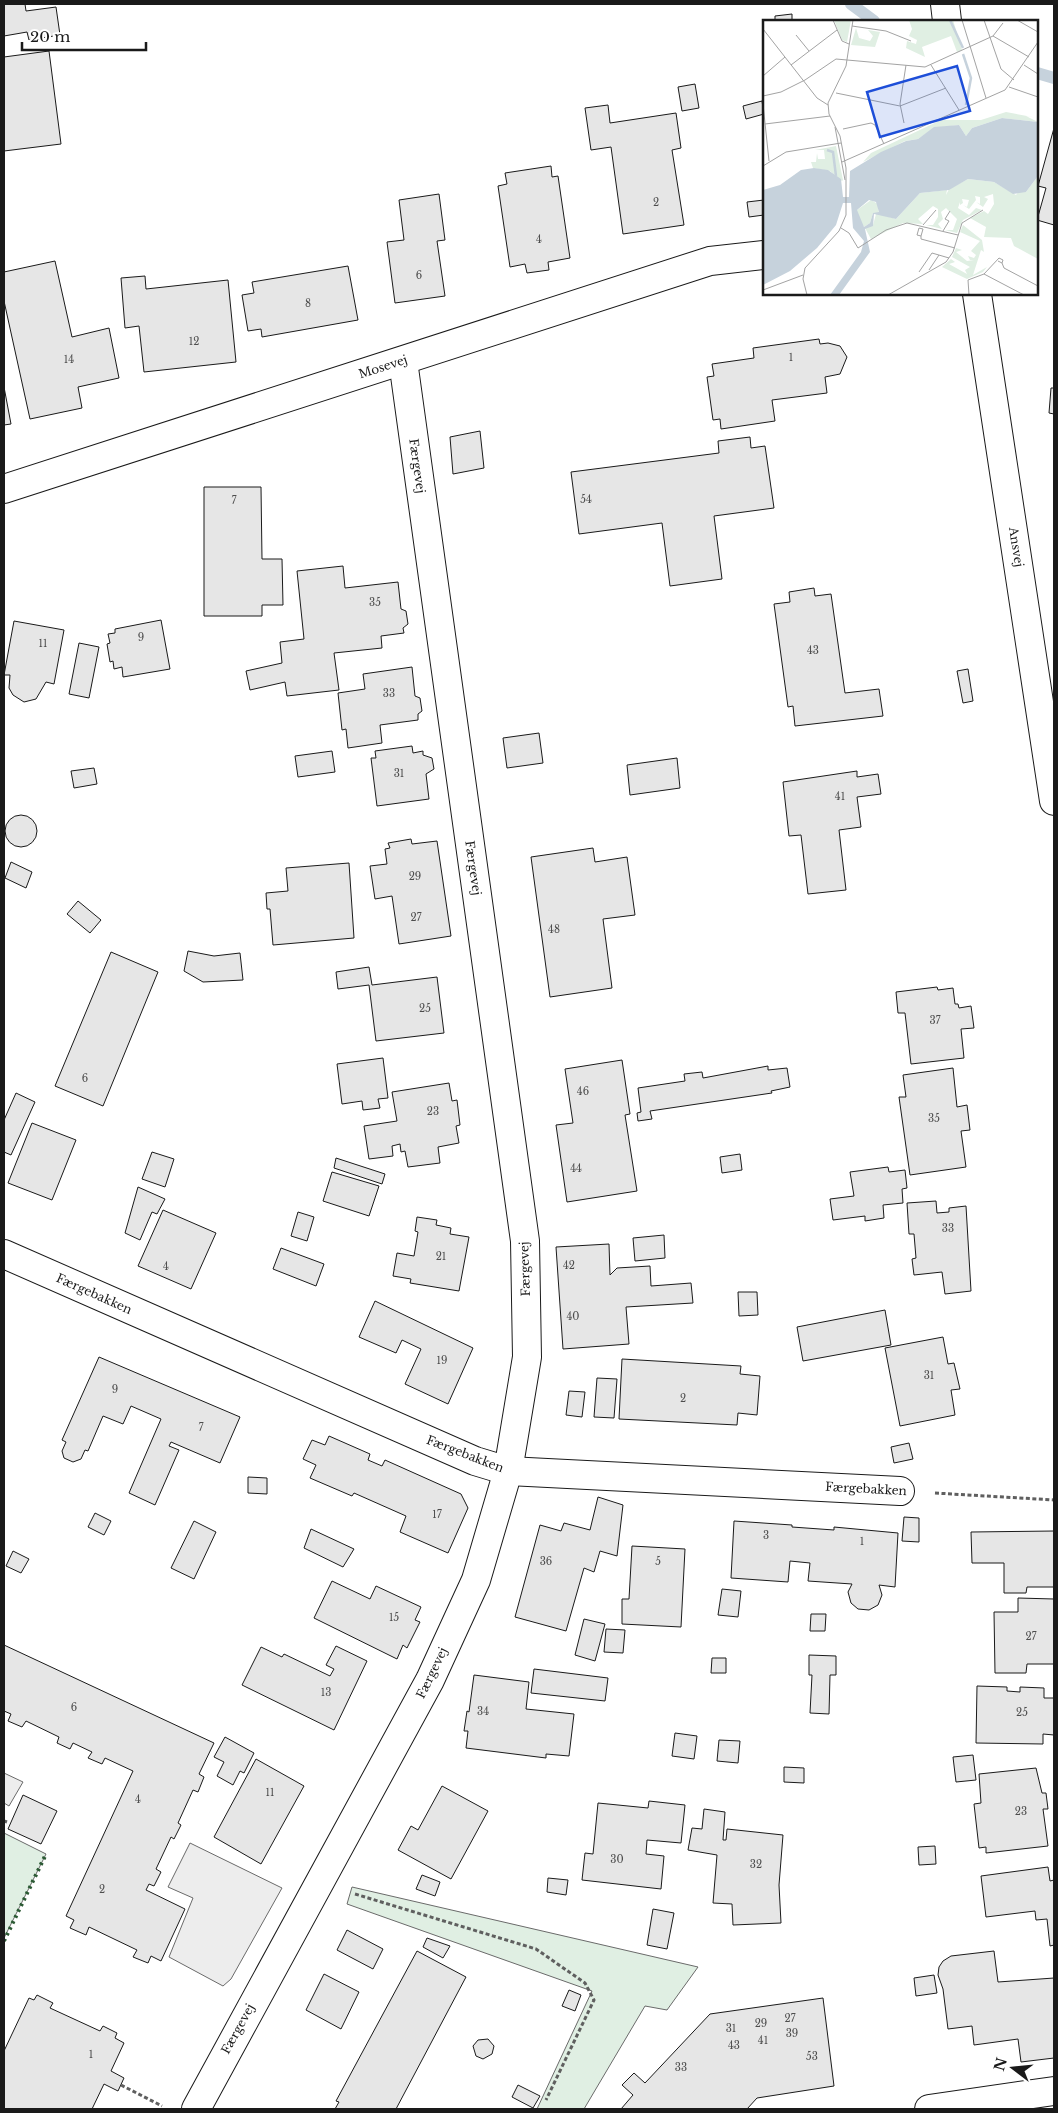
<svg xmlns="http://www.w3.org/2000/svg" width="1058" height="2113" viewBox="0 0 1058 2113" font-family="'Libre Baskerville',serif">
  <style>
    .green { fill: #e0efe3; stroke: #6a6a6a }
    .parking { fill: #ededed; stroke: #6a6a6a }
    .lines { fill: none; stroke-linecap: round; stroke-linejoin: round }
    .stream { stroke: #c6d2dc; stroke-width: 12 }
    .building { fill: #e6e6e6; stroke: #1a1a1a }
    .minor-casing { stroke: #1a1a1a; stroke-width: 30 }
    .tertiary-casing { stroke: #1a1a1a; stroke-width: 30 }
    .path { stroke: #5f5f5f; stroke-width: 3; stroke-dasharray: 4 2.5; stroke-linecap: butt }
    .minor { stroke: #fff; stroke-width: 28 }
    .tertiary { stroke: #fff; stroke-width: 28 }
    .hedge { stroke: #2b5a34; stroke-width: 4; stroke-dasharray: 2.5 4; stroke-linecap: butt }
    .labels { text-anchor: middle; stroke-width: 4; stroke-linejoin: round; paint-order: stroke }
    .number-label { font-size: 10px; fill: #4d4d4d }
    .street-label { font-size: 12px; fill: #1a1a1a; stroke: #fff }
    .inset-river { fill: none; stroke: #c6d2dc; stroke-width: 2.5 }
    .inset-road { fill: none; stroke: #a3a3a3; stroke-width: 1 }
    .view { fill: #1d4ed8; fill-opacity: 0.15; stroke: #1d4ed8; stroke-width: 2.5 }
    .inset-edge { fill: none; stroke: #1a1a1a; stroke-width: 2.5 }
  </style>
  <rect width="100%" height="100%" fill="#fff"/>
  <g class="green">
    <path d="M4,1833L46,1854L4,1938Z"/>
    <path d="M352,1887L698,1967L667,2010L645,2006L584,2109H537L592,1991L347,1904Z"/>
  </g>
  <g class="parking">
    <path d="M4,1773L23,1782L9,1806L4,1803Z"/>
    <path d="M190,1843L282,1888L231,1979L223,1986L169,1957L193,1898L168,1887Z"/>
  </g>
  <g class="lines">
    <g class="stream">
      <path d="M851,4L874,21"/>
      <path d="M1037,73L1054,78"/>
    </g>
  </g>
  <g class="building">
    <path d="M4,4H25L26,11L56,7L60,35L29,40L27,32L4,36Z"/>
    <path d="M792,14V21H775V16Z"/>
    <path d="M49,51L61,144L4,151V57Z"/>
    <path d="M695,84L699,108L682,111L678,87Z"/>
    <path d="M762,101L764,114L746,119L743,106Z"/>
    <path d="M608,105L610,123L676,113L681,148L672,150L684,225L623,234L611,147L591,150L585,108Z"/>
    <path d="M1054,128V225L1037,220L1046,188L1038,186Z"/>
    <path d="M551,166L552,177L558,176L570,258L548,262L549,270L527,273L525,264L510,267L498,186L507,184L505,173Z"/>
    <path d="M439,194L445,240L437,241L445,296L395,303L387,242L404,240L399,200Z"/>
    <path d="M764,200V215L749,217L747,202Z"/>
    <path d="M55,261L72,337L109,328L119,378L78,387L82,408L30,419L4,301V272Z"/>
    <path d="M348,266L358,320L262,337L261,329L248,331L242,295L254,293L252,282Z"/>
    <path d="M145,276L146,289L228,280L236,362L144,372L139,326L125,328L121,278Z"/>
    <path d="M819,339L820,344L828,343L840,346L847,357L840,374L825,377L827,393L772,400L775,421L721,429L720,419L713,420L707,377L714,376L712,364L754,358L753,348Z"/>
    <path d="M4,387L11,424L4,425Z"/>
    <path d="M1051,388H1054V414L1049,413Z"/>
    <path d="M480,431L484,468L453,474L450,437Z"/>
    <path d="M750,437L751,448L765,446L774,508L714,516L722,579L670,586L662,523L579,534L571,472L719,453L718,441Z"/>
    <path d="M204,487H261L262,559H282L283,605H262V616H204Z"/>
    <path d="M343,566L345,588L398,582L401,609L406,611L408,624L403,628L404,633L381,636L382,648L334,653L339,690L287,696L285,682L250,690L246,671L282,663L280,642L304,639L297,571Z"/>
    <path d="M814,588L815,596L831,594L845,693L879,689L883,716L795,726L793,706L788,707L774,604L790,602L789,592Z"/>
    <path d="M161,620L170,669L123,677L122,667L114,669L113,661L110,662L107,644L110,643L108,634L115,633V629Z"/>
    <path d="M14,621L64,630L54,684L46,682L36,699L24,702L13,695L9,688L10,675H4Z"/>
    <path d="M79,643L99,647L89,698L69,694Z"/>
    <path d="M412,667L415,696L420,698L422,711L418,714V720L380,725L382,743L348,748L346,729L342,730L338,693L365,689L363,674Z"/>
    <path d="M968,669L973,701L963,703L957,671Z"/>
    <path d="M539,733L543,763L507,768L503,738Z"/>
    <path d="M412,746L413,753L423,751V755L432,758L434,769L426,774L429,799L377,806L371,758H376L375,751Z"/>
    <path d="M332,751L335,772L298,777L295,756Z"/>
    <path d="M677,758L680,788L630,795L627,765Z"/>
    <path d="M94,768L97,784L74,788L71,771Z"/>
    <path d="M857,771V777L878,774L881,794L857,797L861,827L839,830L846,890L808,894L801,835L789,836L783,782Z"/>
    <circle cx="21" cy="831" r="16"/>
    <path d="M411,839L412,844L437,841L451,936L399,944L392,896L375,899L370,866L387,864L385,849L390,848L388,843Z"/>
    <path d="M593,848L595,862L627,857L635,915L603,919L612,988L550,997L531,857Z"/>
    <path d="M11,862L32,872L26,888L5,878Z"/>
    <path d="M349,863L354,938L273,945L270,909H267L266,893L288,891L286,868Z"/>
    <path d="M78,901L101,920L90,933L67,914Z"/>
    <path d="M188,951L214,956L240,953L243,980L203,982L184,971Z"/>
    <path d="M111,952L158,972L103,1106L55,1086Z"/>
    <path d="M369,967L372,985L437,977L444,1033L376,1041L369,985L338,989L336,972Z"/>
    <path d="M937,987L938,990L953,988L955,1004H958L959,1008L971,1006L974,1028L961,1029L964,1058L911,1064L905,1013H898L896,992Z"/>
    <path d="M383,1058L388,1098L378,1099L380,1108L363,1110L362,1101L342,1104L337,1064Z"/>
    <path d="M622,1060L630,1114L625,1115L637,1191L567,1202L556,1125L573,1123L565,1069Z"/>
    <path d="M768,1066V1070L787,1068L790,1087L771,1091L772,1093L650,1111L652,1119L638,1121L637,1113L641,1112L638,1088L685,1081L684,1074L702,1072L703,1078Z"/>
    <path d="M953,1068L957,1107L967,1105L970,1130L961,1131L966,1167L910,1175L899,1097H906L903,1075Z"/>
    <path d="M449,1083L452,1101L457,1100L460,1125L456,1126L459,1143L438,1147L440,1163L408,1167L405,1151L401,1152L400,1144L392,1146L393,1156L369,1159L364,1126L397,1121L392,1092Z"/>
    <path d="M16,1093L35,1102L11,1155L4,1152V1120Z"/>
    <path d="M32,1123L76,1140L52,1200L8,1183Z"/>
    <path d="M152,1152L174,1159L165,1187L142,1179Z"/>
    <path d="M740,1154L742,1170L722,1173L720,1157Z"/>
    <path d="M336,1158L385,1174L382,1184L334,1168Z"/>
    <path d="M888,1167L889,1172L905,1170L907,1188L902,1189L903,1203L883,1205L884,1218L865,1221V1216L833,1220L830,1199L854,1196L850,1172Z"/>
    <path d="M332,1172L379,1186L369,1216L323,1201Z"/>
    <path d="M138,1187L165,1199L157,1214L152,1212L140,1240L125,1233Z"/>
    <path d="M936,1201L937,1213L949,1212V1208L966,1206L971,1291L945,1294L942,1272L914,1275L912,1259L916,1258L914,1234H909L907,1203Z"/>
    <path d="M163,1210L216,1233L191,1289L138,1266Z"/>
    <path d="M298,1212L314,1217L307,1241L291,1236Z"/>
    <path d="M417,1217L437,1220L436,1225L451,1228L450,1234L469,1237L459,1291L410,1283L411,1279L393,1276L397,1253L414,1256L418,1232L415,1231Z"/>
    <path d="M664,1235L665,1258L635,1261L633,1238Z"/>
    <path d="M609,1244L610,1275L617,1268L650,1266L651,1286L691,1283L693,1303L626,1307L629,1344L563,1349L556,1247Z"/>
    <path d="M281,1248L324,1264L316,1286L273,1269Z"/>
    <path d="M738,1292H757L758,1315L739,1316Z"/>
    <path d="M375,1301L473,1348L448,1404L405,1384L421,1349L402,1340L396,1353L359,1337Z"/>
    <path d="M885,1310L891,1345L803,1361L797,1327Z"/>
    <path d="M943,1337L948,1364L954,1363L960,1389L951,1390L955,1415L900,1426L885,1348Z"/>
    <path d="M99,1357L240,1417L220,1463L171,1442L169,1446L179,1450L155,1505L129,1493L161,1419L131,1406L123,1424L103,1416L88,1451L85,1450L81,1459L73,1462L64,1458L62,1451L66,1442L62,1440Z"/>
    <path d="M622,1359L741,1366L740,1374L760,1376L757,1415L738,1413L737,1425L619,1419Z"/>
    <path d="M597,1378L617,1379L614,1418L594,1417Z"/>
    <path d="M569,1391L585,1392L582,1417L566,1415Z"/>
    <path d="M329,1436L370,1454L368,1460L382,1466L385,1460L461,1494L468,1508L448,1553L400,1532L406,1516L354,1493L352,1496L310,1478L316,1465L303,1459L312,1440L325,1445Z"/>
    <path d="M909,1443L913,1459L894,1463L891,1447Z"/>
    <path d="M248,1477L267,1478V1494L248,1493Z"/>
    <path d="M598,1497L623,1505L617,1556L600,1551L594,1572L584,1568L566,1631L515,1617L540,1525L561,1531L564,1523L590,1530Z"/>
    <path d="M95,1513L111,1521L104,1535L88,1527Z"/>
    <path d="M904,1517L919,1518V1542L902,1541Z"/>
    <path d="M194,1521L216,1532L194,1579L171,1568Z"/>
    <path d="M734,1521L792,1525V1527L834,1530V1527L898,1533L895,1587L879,1585L882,1595L878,1605L869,1610L858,1609L851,1603L848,1592L852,1584L808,1581L810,1563L790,1561L788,1582L731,1578Z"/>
    <path d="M311,1529L354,1549L343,1567L304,1548Z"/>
    <path d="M1054,1531V1587H1027L1026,1593H1004V1563H972L971,1532Z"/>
    <path d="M632,1546L685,1549L681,1627L622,1624V1599H629Z"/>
    <path d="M13,1551L29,1559L21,1573L6,1566Z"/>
    <path d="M332,1581L370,1599L376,1586L421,1607L415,1620L420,1622L407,1648L403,1645L397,1659L314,1618Z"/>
    <path d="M722,1589L741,1591L738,1617L718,1615Z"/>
    <path d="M1018,1598L1054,1599V1664H1027L1026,1673H995L994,1612H1018Z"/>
    <path d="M811,1614H826L825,1631H810Z"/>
    <path d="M584,1619L605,1624L595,1661L575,1655Z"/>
    <path d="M606,1629L625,1630L623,1653L604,1652Z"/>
    <path d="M4,1645L214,1743L199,1774L204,1777L198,1792L193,1790L178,1823L181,1825L174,1839L171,1837L156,1869L161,1872L154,1886L149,1884L146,1890L185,1909L161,1961L151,1956L148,1963L133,1957L137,1950L89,1927L86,1935L70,1928L74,1920L66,1916L133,1771L105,1758L102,1764L88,1758L92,1752L73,1743L70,1749L57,1743L59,1737L26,1721L22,1727L8,1721L11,1714L4,1711Z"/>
    <path d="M336,1646L367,1661L334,1730L242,1685L261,1647L282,1657L284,1654L330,1676L334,1669L326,1665Z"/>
    <path d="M809,1655L836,1656V1675H830L829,1714L810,1713L812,1675H809Z"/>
    <path d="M712,1658H726V1673H711Z"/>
    <path d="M534,1669L608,1678L605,1701L531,1693Z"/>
    <path d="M474,1675L529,1682L526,1709L574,1714L569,1756L546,1754V1758L466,1748L468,1731H464L467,1711L469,1712Z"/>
    <path d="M977,1686L1007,1687V1691L1020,1692V1687L1044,1688V1698H1054V1735L1043,1734V1744L976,1743Z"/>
    <path d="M675,1733L697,1736L694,1759L672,1756Z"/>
    <path d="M225,1737L254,1753L244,1773L240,1771L233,1785L217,1776L224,1762L214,1757Z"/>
    <path d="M719,1740L740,1741L738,1763L717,1761Z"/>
    <path d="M973,1755L976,1780L956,1782L953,1757Z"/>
    <path d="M256,1759L304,1786L261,1864L214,1837Z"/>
    <path d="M784,1767L804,1768V1783L784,1782Z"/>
    <path d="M1036,1768L1042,1793H1046L1048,1809H1043L1048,1846L986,1853V1847L979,1848L974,1804L981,1803L979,1774Z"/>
    <path d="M442,1786L488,1811L451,1879L398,1850L411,1826L418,1830Z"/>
    <path d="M23,1795L57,1811L41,1844L8,1829Z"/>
    <path d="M649,1801L685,1805L681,1843L647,1840L646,1854L664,1856L661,1889L582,1880L585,1853L593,1854L598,1803L648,1808Z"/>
    <path d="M704,1809L725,1812L723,1840H726L727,1829L783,1835L779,1885L781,1923L733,1925L732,1904L713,1903L717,1855L688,1850L692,1828L702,1829Z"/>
    <path d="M935,1846L936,1864L919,1865L918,1847Z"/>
    <path d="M1048,1867L1050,1881L1054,1880V1945L1050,1946L1047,1919L1036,1920L1035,1911L986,1917L981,1876Z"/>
    <path d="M422,1875L440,1882L435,1896L416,1889Z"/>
    <path d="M548,1878L568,1880L566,1895L547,1892Z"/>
    <path d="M653,1909L674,1913L667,1949L647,1945Z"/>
    <path d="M347,1930L383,1949L373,1969L337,1950Z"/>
    <path d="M427,1938L450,1946L443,1958L423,1947Z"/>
    <path d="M417,1951L466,1977L396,2109H335L339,2102L336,2101Z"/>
    <path d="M994,1951L998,1982L1054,1978V2058L1021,2062L1018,2039L974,2045L972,2026L948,2029L943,1989L938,1975L939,1967L943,1961L951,1956Z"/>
    <path d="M324,1974L359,1992L341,2029L306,2010Z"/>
    <path d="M934,1975L937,1993L916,1996L914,1978Z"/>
    <path d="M569,1990L581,1995L575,2011L562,2006Z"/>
    <path d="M37,1995L53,2003L50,2008L100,2031L103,2026L117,2033L115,2038L124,2043L111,2071L124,2078L118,2091L104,2084L92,2109H4V2051L29,1998L34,2000Z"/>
    <path d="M823,1998L834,2086L757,2098L747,2109H621L633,2095L622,2085L634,2073L645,2083L710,2014Z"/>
    <path d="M488,2039L494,2046L492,2054L483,2059L476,2056L473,2046L478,2040Z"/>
    <path d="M518,2085L540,2096L533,2108L512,2097Z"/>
  </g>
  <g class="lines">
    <g class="minor-casing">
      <g id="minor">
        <path d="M4,489L710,261L764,255"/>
        <path d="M4,1254L475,1461L508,1471L900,1491"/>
        <path d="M196,2109L430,1680L476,1580L508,1471L527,1357L525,1241L403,361"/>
        <path d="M929,2109L1054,2091"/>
      </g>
    </g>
    <g class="tertiary-casing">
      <g id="tertiary">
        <path d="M945,4L947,21"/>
        <path d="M977,294L1054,801"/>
      </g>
    </g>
    <g class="path">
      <path d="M935,1493L1054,1500"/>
      <path d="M4,1821L7,1822"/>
      <path d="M355,1894L536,1949L585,1983L594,2000L546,2100"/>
      <path d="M121,2085L162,2106"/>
    </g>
    <use href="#minor" class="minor"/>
    <use href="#tertiary" class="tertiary"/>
    <path class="hedge" d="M4,1941L46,1854"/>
  </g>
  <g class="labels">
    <g class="number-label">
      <text x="656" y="206">2</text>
      <text x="539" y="243">4</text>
      <text x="419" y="279">6</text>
      <text x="308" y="307">8</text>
      <text x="194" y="345">12</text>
      <text x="791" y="361">1</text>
      <text x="69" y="363">14</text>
      <text x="586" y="503">54</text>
      <text x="234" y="504">7</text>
      <text x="375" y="606">35</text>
      <text x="141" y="641">9</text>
      <text x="43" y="647">11</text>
      <text x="813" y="654">43</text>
      <text x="389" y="697">33</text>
      <text x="399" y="777">31</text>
      <text x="840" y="800">41</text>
      <text x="415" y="880">29</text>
      <text x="416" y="921">27</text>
      <text x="554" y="933">48</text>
      <text x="425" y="1012">25</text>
      <text x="935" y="1024">37</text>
      <text x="85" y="1082">6</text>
      <text x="583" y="1095">46</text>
      <text x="433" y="1115">23</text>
      <text x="934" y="1122">35</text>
      <text x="576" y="1172">44</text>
      <text x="948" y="1232">33</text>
      <text x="441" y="1260">21</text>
      <text x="569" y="1269">42</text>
      <text x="166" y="1270">4</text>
      <text x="573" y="1320">40</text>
      <text x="442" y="1364">19</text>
      <text x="929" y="1379">31</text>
      <text x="115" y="1393">9</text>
      <text x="683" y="1402">2</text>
      <text x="201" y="1431">7</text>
      <text x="437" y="1518">17</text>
      <text x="766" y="1539">3</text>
      <text x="862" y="1545">1</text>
      <text x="546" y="1565">36</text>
      <text x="658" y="1565">5</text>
      <text x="394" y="1621">15</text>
      <text x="1031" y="1640">27</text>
      <text x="326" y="1696">13</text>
      <text x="74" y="1711">6</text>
      <text x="483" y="1715">34</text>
      <text x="1022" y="1716">25</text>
      <text x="270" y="1796">11</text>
      <text x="138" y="1803">4</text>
      <text x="1021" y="1815">23</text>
      <text x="617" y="1863">30</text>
      <text x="756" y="1868">32</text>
      <text x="102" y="1893">2</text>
      <text x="790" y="2022">27</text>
      <text x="761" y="2027">29</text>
      <text x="731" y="2032">31</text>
      <text x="792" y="2037">39</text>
      <text x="763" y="2044">41</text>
      <text x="734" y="2049">43</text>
      <text x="91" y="2058">1</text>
      <text x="812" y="2060">53</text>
      <text x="681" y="2071">33</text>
    </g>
    <g class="street-label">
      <text transform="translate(383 367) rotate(-18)" y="4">Mosevej</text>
      <text transform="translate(417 466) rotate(82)" y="4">Færgevej</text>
      <text transform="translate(1016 547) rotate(81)" y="4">Ansvej</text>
      <text transform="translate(473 868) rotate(82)" y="4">Færgevej</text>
      <text transform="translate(525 1269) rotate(-92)" y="4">Færgevej</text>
      <text transform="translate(94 1294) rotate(24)" y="4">Færgebakken</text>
      <text transform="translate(465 1454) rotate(21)" y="4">Færgebakken</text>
      <text transform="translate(866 1489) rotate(3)" y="4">Færgebakken</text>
      <text transform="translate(432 1673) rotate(-64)" y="4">Færgevej</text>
      <text transform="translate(238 2029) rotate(-61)" y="4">Færgevej</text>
    </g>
  </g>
  <g transform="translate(763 20)">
    <rect width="275" height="275" fill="#fff"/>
    <path d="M71,0H88L84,22L79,20ZM146,0H190L199,30L194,32L188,16L159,27L162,37L143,28L144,21L153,24L154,20L146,16L149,9ZM93,8L96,18L107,21L110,16L105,10L117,12L112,27L88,25ZM243,92L275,98L263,96L275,102L239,98L209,108L203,116L196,105L171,108L155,119L142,121L100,142L108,133L178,100H218ZM73,126L80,160L79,161L67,151L50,148L48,142H53L54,133L55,139H62L61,130H52ZM275,156V239L251,226L248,218L221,217L223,207L207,198L221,191L225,194L231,184L230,174L221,177L225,179L220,187L213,182L217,184V177L212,176L213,180L206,189L200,185L204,187L206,180L199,179L200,183L197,185V182L195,188L206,195L213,188L219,190L200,200L194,213L182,210H190L194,199L183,188L178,192L180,199L175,204L179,209L163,205H170L175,197V189L170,186L155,199L160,204L140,203L108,219L102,208L110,205L113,194L110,193L107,203L101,207L94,196V190L108,180L115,184L116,194L133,199L157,173L184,170L183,175L186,169L205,159L231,162L253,175L256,171L263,172ZM200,205L219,220L221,232L218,230L210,255L224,247L220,252L204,259L179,247L188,239L192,242L186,244L204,254L202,250L207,247L189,237L193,228L199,230L193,232L204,241L211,240H207L205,236L211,238L213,235L208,231L217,221L197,212Z" fill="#e0efe3"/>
    <path d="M239,98L275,102V156L263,172L250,174L231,162L205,159L186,170L157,173L133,199L111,194L110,206L102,209L107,232L76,275H67L98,232L101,221L90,208L88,183H80L73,205L54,228L27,251L0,265V170L17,165L38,150L51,148L65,150L78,159L80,177H86L87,151L118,132L143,121L155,119L171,107L196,105L203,116L209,108ZM106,180L113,182L116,192L110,193L107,203L101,207L94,190Z" fill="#c6d2dc" fill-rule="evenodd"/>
    <path class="inset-river" d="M187,0L200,28M200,34L208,58L203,85M64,130L70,132L73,156"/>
    <path class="inset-road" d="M70,0L79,21L86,24M199,0L223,78M221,0L238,49L251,60M254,0L275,12M240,3L230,16L266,37M89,6L123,11L148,21M0,9L54,78L65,85M33,15L46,31M28,45L74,10M168,45L196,90M261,45L275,54M0,56L22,37M246,67L275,77M73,73L137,86L183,68M0,76L18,72L42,60L73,39L162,47L230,16M0,84L6,141M141,103L137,84L143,45M2,104L67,96M72,107L82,160M80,109L108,103L112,105L121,124M79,142L242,70L275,22M0,146L23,132L78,123M160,205L173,190M78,208L86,213L95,228L123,210L144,203L195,215M180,211L186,201L182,199L187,191M158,216L154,215L156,208L160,209L158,216V219L192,228M239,243L241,248L275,266M166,250L176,235M156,252L169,233L186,238M221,254L261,275M0,270L40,255M44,275L40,259L42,248L76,211L83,195V148L77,116L66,94L65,83L83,46L90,0M125,275L183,242L190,232L199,203L220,190M206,275L205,260L221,254L236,238L240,240L239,243L235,241"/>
    <path class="view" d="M194,46L207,91L117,117L104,72Z"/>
    <rect width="275" height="275" class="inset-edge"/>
  </g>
  <rect width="1058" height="2113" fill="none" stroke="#1a1a1a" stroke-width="10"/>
  <g transform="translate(1013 2068) rotate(286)" stroke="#ffffff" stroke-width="4" paint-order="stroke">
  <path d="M0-4L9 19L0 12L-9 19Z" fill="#1a1a1a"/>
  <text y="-8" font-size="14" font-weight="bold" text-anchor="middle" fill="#1a1a1a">N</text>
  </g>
  <path d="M22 42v8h124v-8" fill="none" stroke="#1a1a1a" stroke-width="2.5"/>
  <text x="30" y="42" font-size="15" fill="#1a1a1a" stroke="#ffffff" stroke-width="4" paint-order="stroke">20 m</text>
</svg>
